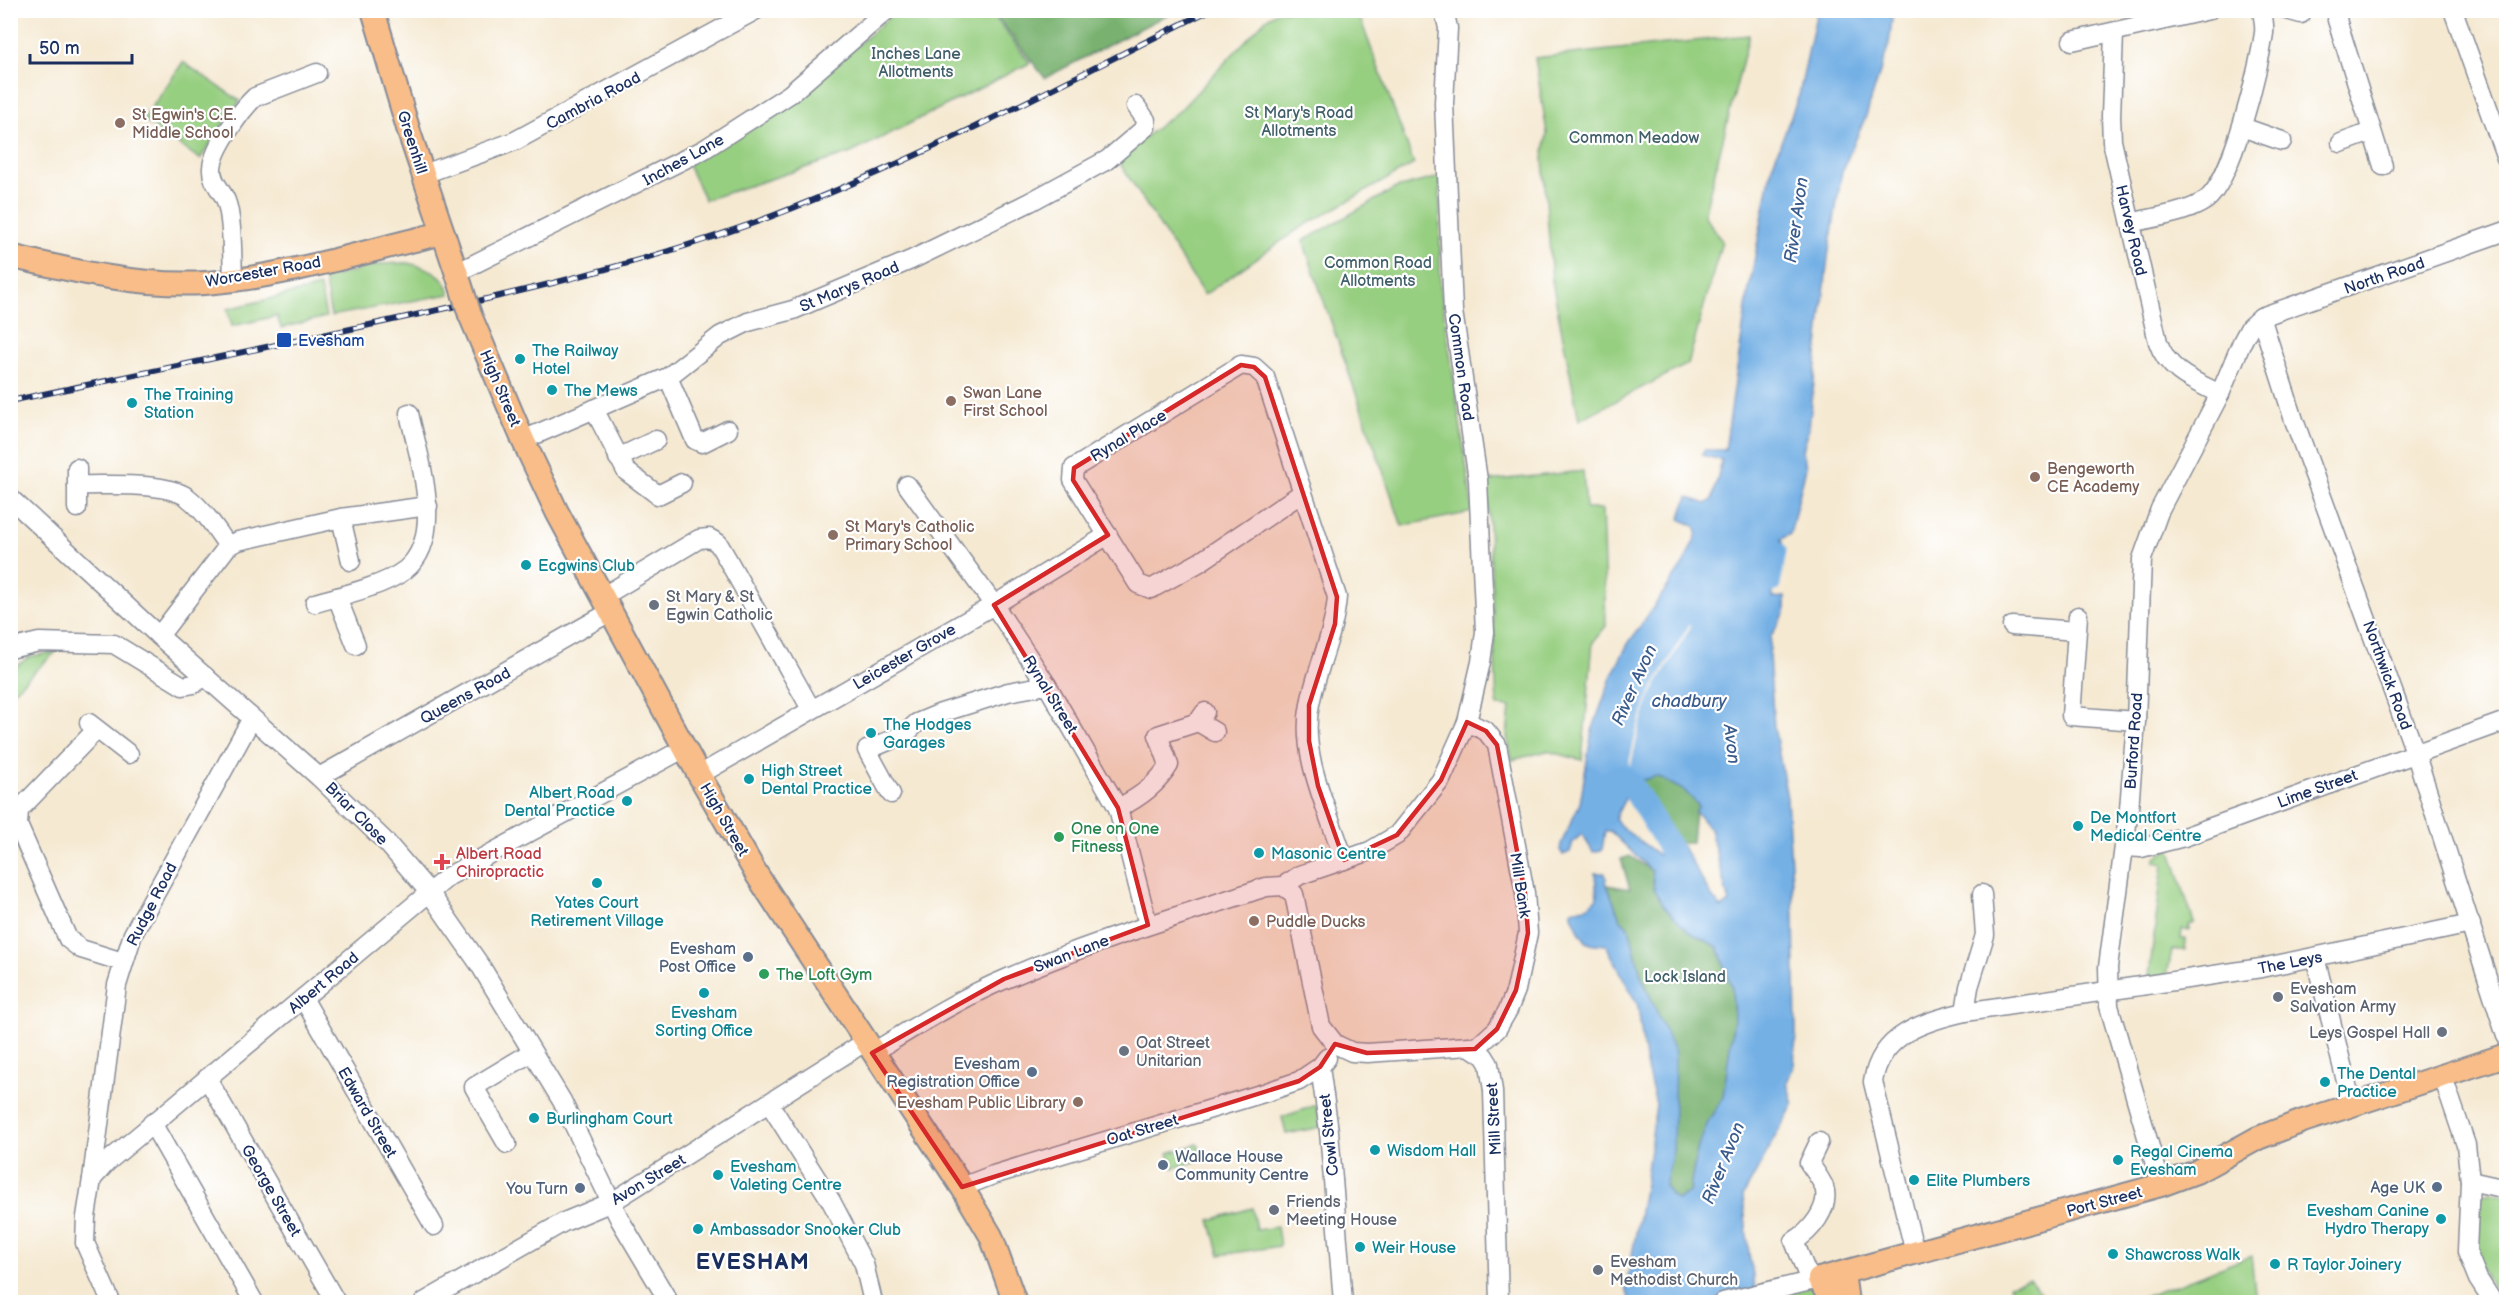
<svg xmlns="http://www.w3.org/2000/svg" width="2517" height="1313" viewBox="0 0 2517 1313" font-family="'Balsamiq Sans',sans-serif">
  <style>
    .green { fill: #97cf81; stroke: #597f70; stroke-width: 1.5 }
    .forest { fill: #79b26f; stroke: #4a7066; stroke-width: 1.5 }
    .water { fill: #74b0e5; stroke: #4870a2; stroke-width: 1.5; fill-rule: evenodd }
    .pier { fill: #f5e9d2 }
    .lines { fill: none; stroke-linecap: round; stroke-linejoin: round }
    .canal { stroke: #74b0e5; stroke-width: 15 }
    .river { stroke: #74b0e5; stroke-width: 24 }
    .minor-casing { stroke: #888c98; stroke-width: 21 }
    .major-casing { stroke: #888c98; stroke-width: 26 }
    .minor { stroke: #fff; stroke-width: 18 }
    .major { stroke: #f8bd88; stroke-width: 22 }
    .rail-casing { stroke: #1b2f5e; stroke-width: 6 }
    .rail { stroke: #fff; stroke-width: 4; stroke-dasharray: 11; stroke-linecap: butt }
    .major-bridge-casing { stroke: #888c98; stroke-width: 26; stroke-linecap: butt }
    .major-bridge { stroke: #f8bd88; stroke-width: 22 }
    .marked { fill: #d62828; fill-opacity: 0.2; stroke: #d62828; stroke-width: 4.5; stroke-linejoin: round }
    .education-dot { fill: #8d6e63; stroke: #fff; stroke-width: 2 }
    .transit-dot { fill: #1a4fb4; stroke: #fff; stroke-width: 2 }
    .culture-dot { fill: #0f9aa8; stroke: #fff; stroke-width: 2 }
    .worship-dot { fill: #6b7280; stroke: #fff; stroke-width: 2 }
    .leisure-dot { fill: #2e9e5b; stroke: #fff; stroke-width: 2 }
    .health-dot { fill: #e0444e; stroke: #fff; stroke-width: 2 }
    .service-dot { fill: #5c6f8a; stroke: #fff; stroke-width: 2 }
    .labels { text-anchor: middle; stroke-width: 4.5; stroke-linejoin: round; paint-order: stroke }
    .park-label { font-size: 16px; fill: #405f68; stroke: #fff }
    .street-label { font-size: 16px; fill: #1b2f5e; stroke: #fff }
    .education-label { font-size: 16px; fill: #785e54; stroke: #fff; text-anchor: start }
    .transit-label { font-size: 16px; fill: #164399; stroke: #fff; text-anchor: start }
    .culture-label { font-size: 16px; fill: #0d838f; stroke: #fff; text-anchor: start }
    .worship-label { font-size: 16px; fill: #5b616d; stroke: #fff; text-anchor: start }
    .leisure-label { font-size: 16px; fill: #27864d; stroke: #fff; text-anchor: start }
    .health-label { font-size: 16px; fill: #be3a42; stroke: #fff; text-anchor: start }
    .service-label { font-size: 16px; fill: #4e5e75; stroke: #fff; text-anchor: end }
    .water-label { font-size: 18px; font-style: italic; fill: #3a5c8d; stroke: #fff }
    .district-label { font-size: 22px; font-weight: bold; letter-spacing: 1.5px; fill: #1b2f5e; stroke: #fff }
  </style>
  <rect width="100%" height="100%" fill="#fff"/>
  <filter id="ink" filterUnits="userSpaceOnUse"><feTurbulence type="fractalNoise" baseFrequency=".0167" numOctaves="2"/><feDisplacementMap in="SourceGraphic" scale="12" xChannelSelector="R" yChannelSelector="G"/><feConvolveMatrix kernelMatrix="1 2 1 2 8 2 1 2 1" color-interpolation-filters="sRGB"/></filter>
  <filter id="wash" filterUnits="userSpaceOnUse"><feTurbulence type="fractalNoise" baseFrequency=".008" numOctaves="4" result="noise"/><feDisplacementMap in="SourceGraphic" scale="24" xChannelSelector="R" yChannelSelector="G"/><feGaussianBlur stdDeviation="1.35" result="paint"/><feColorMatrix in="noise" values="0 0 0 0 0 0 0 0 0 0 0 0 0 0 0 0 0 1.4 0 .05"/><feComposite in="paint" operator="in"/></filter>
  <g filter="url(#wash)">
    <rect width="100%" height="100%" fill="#f5e9d2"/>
    <g class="green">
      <path d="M1357,10L1414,164L1300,228L1204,295L1117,159L1182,108L1266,19L1278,11Z"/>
      <path d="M896,11H990L1030,63L851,153L705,200L687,163L853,49Z"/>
      <path d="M1749,35L1704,215L1722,241L1688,364L1579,420L1552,281L1543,159L1547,133L1535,58Z"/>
      <path d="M183,62L240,101L200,159L143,120Z"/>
      <path d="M1440,177V284L1473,512L1402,526L1303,241L1396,188Z"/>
      <path d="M408,263C428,268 445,272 450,294L331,316L324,279L380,264Z"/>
      <path d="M320,287L326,317L281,328L277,316L232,326L227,309Z"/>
      <path d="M1583,471L1586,509H1602L1606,626L1593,642L1582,760L1547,751L1512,760L1507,737L1510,707L1497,706L1487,481Z"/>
      <path d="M57,651L11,693V670L29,657Z"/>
      <path d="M2170,848L2194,923L2189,925V931L2182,929L2181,939H2186L2185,950H2172L2167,975L2149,976L2163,864L2155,862V859Z"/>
      <path d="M1317,1105L1321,1127L1286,1134L1282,1117Z"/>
      <path d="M1198,1144L1203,1159L1173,1168L1168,1153Z"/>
      <path d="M2490,1192L2506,1195V1302H2501L2473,1254L2476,1199L2479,1195Z"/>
      <path d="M1252,1208L1256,1230L1277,1227L1280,1246L1220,1255L1210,1220Z"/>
      <path d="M2251,1256L2256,1301L2135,1302L2134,1301Z"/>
      <path d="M2030,1279L2046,1302H2015L2010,1285Z"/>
      <path d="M1814,1281L1832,1302H1758Z"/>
    </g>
    <g class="forest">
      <path d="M992,11H1174L1045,78Z"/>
      <path d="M1657,775L1685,790L1699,806L1695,811L1692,842L1667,843L1639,781Z"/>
      <path d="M1630,856L1652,871L1688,931L1718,947L1732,988L1734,1019L1723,1097L1698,1147L1689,1193L1678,1200L1662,1188L1650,995L1641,976L1629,928L1620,919L1607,885L1630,889L1621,859Z"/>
    </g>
    <path class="water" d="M1817,11H1893L1889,44L1866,116L1842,171L1828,257L1809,427L1803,450L1806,467L1790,534L1781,539L1783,546L1772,555L1773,598L1785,597V613L1771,636L1769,656L1774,727L1787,798L1794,916L1796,1033L1794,1065L1787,1082L1793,1105L1743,1196L1749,1254L1758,1302H1630L1626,1288L1646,1178L1656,1105L1645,1060L1638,1006L1606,945L1587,943L1580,933L1572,915V910L1589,906L1597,898L1595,873H1605L1607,885L1620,919L1629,928L1641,976L1675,1053L1673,1151L1665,1186L1670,1195L1678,1200L1689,1193L1698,1147L1709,1120L1723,1097L1734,1019L1732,988L1718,947L1688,931L1663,905L1654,888L1652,871L1610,831H1605L1602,850L1593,852L1582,834L1573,842L1570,852L1563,855L1560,850L1561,844L1580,803L1592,731L1612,675L1628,644L1684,563L1697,534L1696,527L1680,519L1688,497L1706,504L1712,500L1722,460L1702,455L1704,450H1725L1748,294L1772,166L1799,95ZM1657,776L1685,791L1699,806L1695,811L1710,829L1729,903L1721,908L1710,894L1682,845L1670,841L1663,845L1665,852L1663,858L1621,827L1615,818L1628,793L1639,804L1648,798L1639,781Z"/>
    <path class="pier" d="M1689,625L1691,626L1650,696L1640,725L1631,765L1639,784L1628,767L1638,725L1649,695Z"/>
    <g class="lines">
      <path class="canal" d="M1773,585L1779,550"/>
      <path class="river" d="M1626,776L1667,843L1679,871"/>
    </g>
  </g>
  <g filter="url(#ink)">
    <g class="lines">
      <g class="minor-casing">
        <g id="minor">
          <path d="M2287,10L2301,14"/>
          <path d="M2339,10L2337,20L2383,166"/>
          <path d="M2453,10L2506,158"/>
          <path d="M2114,33L2111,116L2112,141L2158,342C2168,372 2194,381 2220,394"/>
          <path d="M2072,41L2209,10"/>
          <path d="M2242,127L2282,141"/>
          <path d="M2341,143L2371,132"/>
          <path d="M424,174L515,141L756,10"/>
          <path d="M2131,223C2154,217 2186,214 2206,200C2232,181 2259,68 2264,33C2265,26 2263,18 2262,10"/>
          <path d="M456,273L703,150L790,94L887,10"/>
          <path d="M233,280C232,261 233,218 226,201C222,190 211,182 212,168C213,149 241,110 255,97L317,73"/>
          <path d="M2261,317L2294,420L2415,752L2506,1036"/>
          <path d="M668,377L695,440L702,443L728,430"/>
          <path d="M594,409L626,471L658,495L682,483"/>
          <path d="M523,440L668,377L720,336L748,322L793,310L816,300L911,260L1030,202L1107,160L1146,127V120L1136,106"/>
          <path d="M618,458L656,440"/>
          <path d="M77,485C106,486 163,481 187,497C204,510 216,529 228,546"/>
          <path d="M907,485L994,605L1047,685L1118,808L1148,925"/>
          <path d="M10,498L159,636L319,777L387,843L429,892L480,965L562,1101L620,1220L669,1302"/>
          <path d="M77,508V468"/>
          <path d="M341,518L351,561"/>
          <path d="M337,597L356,645"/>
          <path d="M602,597L699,539L709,538L718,543L729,562L811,709"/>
          <path d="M315,603C340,596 384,586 405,570C447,537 418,456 409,413"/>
          <path d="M2078,616L2071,716L2136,721"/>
          <path d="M2012,626L2076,631"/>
          <path d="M159,636L228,546L238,541L341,518L428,506"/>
          <path d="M10,649L39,642L114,644L183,686L194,684L205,676"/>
          <path d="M1198,722L1215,732"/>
          <path d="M1467,722L1486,731L1497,745L1525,893L1528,933L1516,990L1508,1010L1497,1029L1475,1049"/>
          <path d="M89,723L129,754"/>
          <path d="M96,730L19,810L18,825L68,939L81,949L123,962"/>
          <path d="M699,775L994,605L1108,535"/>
          <path d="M319,777L610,612"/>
          <path d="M891,794L867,750L905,734L917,723L941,713L1008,692L1047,685"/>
          <path d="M1118,808C1139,798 1157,785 1169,765L1158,735L1198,722L1205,712"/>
          <path d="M2125,847L2141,848L2184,837L2506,721"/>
          <path d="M1344,860L1370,851L1397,835L1441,780L1467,722L1481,662L1485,632L1478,480L1453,311L1444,103L1448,28L1444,10"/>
          <path d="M1283,886L1300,875L1344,860C1329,811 1299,756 1310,704C1317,667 1334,635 1337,597L1265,377L1254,367L1241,365L1074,468L1073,480L1138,584L1151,589L1200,562L1302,493"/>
          <path d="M2315,957L2352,1105"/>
          <path d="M303,998L434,1226"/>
          <path d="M1965,1012L1969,987L1985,935L1982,894"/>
          <path d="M872,1053C916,1026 960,998 1008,978C1091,942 1179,916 1266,887L1283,886L1294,894L1321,1026L1335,1044L1352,1052L1367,1053L1469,1046L1484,1056L1489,1064L1493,1091L1499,1302"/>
          <path d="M1327,1058L1320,1067L1329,1131L1343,1302"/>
          <path d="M2443,1077L2466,1145L2470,1181"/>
          <path d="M207,1078L336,1302"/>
          <path d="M769,1103L831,1201L864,1264L873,1302"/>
          <path d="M152,1123L254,1302"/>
          <path d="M507,1144L474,1087L532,1052"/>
          <path d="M92,1179L117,985L133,934L252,718"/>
          <path d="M2161,1185L2109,1006L2108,967L2129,809L2136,721L2142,559L2160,509L2220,394L2242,342L2250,327L2261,317L2506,231"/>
          <path d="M962,1187L993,1175L1267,1092L1299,1081L1320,1067"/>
          <path d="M1915,1253L1873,1082C1880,1034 1925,1021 1965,1012L2261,968L2471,924"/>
          <path d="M1814,1281L1806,1271L1794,1241C1810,1232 1831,1208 1824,1187C1821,1179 1814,1170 1809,1163L1819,1142"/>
          <path d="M111,1302L85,1243L86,1217L92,1179L106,1163L449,876L685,748"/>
          <path d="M424,1302L564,1222L612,1202L865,1042"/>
          <path d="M1723,1302L1819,1279"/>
          <path d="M2493,1302L2478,1279L2467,1252L2470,1181L2506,1189"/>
        </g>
      </g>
      <g class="major-casing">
        <g id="major">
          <path d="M373,10L410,135L459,280"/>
          <path d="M10,256C73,271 141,287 205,283C281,278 369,250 443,233"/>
          <path d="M470,315L523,440L557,512L699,775L757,875L962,1187L991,1236L1015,1302"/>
          <path d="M1843,1273L1847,1302"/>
          <path d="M1832,1302L1819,1279L2161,1185L2196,1172L2258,1138L2303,1121L2506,1055"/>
        </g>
      </g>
      <use href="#minor" class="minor"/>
      <use href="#major" class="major"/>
      <g class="rail-casing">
        <path id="rail" d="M10,401C127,377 243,352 360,327C491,299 621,270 748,225C908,167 1057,85 1210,10"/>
      </g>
      <use href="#rail" class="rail"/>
      <g class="major-bridge-casing">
        <path id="major-bridge" d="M459,280L470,315"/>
      </g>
      <use href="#major-bridge" class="major-bridge"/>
    </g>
  </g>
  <path class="marked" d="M1241,365L1254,367L1265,377L1337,597L1335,624L1309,705V741L1318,786L1344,860L1397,835L1441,780L1467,722L1486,731L1497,745L1525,893L1528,933L1516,990L1497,1029L1475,1049L1367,1053L1335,1044L1320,1067L1299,1081L962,1187L872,1053L1004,979L1148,925L1118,808L994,605L1108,535L1073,480L1074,468Z"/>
  <g class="education-dot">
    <circle cx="120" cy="123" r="6"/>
    <circle cx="951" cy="401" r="6"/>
    <circle cx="2035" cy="477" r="6"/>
    <circle cx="833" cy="535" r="6"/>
    <circle cx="1254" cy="921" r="6"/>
    <circle cx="1078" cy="1102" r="6"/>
  </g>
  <rect class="transit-dot" x="276" y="332" width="16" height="16" rx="3"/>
  <g class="culture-dot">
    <circle cx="520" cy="359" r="6"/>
    <circle cx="552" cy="390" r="6"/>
    <circle cx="132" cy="403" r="6"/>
    <circle cx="526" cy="565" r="6"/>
    <circle cx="871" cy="733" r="6"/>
    <circle cx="749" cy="779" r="6"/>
    <circle cx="627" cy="801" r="6"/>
    <circle cx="2078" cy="826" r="6"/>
    <circle cx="1259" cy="853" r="6"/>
    <circle cx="597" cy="883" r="6"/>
    <circle cx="704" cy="993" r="6"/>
    <circle cx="2325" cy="1082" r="6"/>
    <circle cx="534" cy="1118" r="6"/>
    <circle cx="1375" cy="1150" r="6"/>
    <circle cx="2118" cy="1160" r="6"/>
    <circle cx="718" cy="1175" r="6"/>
    <circle cx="1914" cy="1180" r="6"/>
    <circle cx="2441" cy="1219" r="6"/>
    <circle cx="698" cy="1229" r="6"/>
    <circle cx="1360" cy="1247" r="6"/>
    <circle cx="2113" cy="1254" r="6"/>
    <circle cx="2275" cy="1264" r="6"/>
  </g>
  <g class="worship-dot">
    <circle cx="654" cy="605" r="6"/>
    <circle cx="2278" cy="997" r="6"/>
    <circle cx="2442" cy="1032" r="6"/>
    <circle cx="1124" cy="1051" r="6"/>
    <circle cx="1274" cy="1210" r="6"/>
    <circle cx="1598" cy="1270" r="6"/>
  </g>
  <g class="leisure-dot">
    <circle cx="1059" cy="837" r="6"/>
    <circle cx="764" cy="974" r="6"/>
  </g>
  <path class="health-dot" d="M439 853h6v6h6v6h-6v6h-6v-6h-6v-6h6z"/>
  <g class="service-dot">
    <circle cx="748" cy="957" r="6"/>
    <circle cx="1032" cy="1072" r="6"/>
    <circle cx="1163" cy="1165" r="6"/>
    <circle cx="2437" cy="1187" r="6"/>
    <circle cx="580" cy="1188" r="6"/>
  </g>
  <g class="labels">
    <g class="park-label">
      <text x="916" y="59">Inches Lane<tspan x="916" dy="18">Allotments</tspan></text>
      <text x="1299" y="118">St Mary's Road<tspan x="1299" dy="18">Allotments</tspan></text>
      <text x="1634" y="143">Common Meadow</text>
      <text x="1378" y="268">Common Road<tspan x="1378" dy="18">Allotments</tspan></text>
      <text x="1685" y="982">Lock Island</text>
    </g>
    <g class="street-label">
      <text transform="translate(593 100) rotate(-28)" y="6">Cambria Road</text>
      <text transform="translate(413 142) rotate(72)" y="6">Greenhill</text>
      <text transform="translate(683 159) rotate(-29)" y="6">Inches Lane</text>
      <text transform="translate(2132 230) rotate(77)" y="6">Harvey Road</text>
      <text transform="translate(263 271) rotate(-10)" y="6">Worcester Road</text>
      <text transform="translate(2384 275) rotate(-19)" y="6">North Road</text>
      <text transform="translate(849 286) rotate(-23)" y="6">St Marys Road</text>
      <text transform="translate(1462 367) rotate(82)" y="6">Common Road</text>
      <text transform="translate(501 388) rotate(67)" y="6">High Street</text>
      <text transform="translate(1128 435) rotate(-31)" y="6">Rynal Place</text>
      <text transform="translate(904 656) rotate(-30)" y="6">Leicester Grove</text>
      <text transform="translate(2388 675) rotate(70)" y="6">Northwick Road</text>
      <text transform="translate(1051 694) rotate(58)" y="6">Rynal Street</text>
      <text transform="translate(465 695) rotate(-29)" y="6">Queens Road</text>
      <text transform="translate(2133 741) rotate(-86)" y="6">Burford Road</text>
      <text transform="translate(2317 788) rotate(-20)" y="6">Lime Street</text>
      <text transform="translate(357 813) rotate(45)" y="6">Briar Close</text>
      <text transform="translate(725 819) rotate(60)" y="6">High Street</text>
      <text transform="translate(1521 885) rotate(81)" y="6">Mill Bank</text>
      <text transform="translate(151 904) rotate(-63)" y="6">Rudge Road</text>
      <text transform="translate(1071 953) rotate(-21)" y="6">Swan Lane</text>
      <text transform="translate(2290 962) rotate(-11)" y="6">The Leys</text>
      <text transform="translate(323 982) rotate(-40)" y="6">Albert Road</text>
      <text transform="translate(368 1112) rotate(60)" y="6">Edward Street</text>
      <text transform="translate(1493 1119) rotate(-93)" y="6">Mill Street</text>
      <text transform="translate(1142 1129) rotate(-17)" y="6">Oat Street</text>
      <text transform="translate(1328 1135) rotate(-96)" y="6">Cowl Street</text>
      <text transform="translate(648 1179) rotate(-31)" y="6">Avon Street</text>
      <text transform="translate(272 1190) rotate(60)" y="6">George Street</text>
      <text transform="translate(2104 1201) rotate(-15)" y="6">Port Street</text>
    </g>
    <g class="education-label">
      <text x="132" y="120">St Egwin's C.E.<tspan x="132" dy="18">Middle School</tspan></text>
      <text x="963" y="398">Swan Lane<tspan x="963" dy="18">First School</tspan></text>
      <text x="2047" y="474">Bengeworth<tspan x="2047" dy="18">CE Academy</tspan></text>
      <text x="845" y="532">St Mary's Catholic<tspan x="845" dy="18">Primary School</tspan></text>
      <text x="1266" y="927">Puddle Ducks</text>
      <text x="1066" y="1108" text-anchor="end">Evesham Public Library</text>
    </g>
    <g class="transit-label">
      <text x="298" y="346">Evesham</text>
    </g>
    <g class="culture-label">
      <text x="532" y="356">The Railway<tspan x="532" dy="18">Hotel</tspan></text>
      <text x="564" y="396">The Mews</text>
      <text x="144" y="400">The Training<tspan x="144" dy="18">Station</tspan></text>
      <text x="538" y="571">Ecgwins Club</text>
      <text x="883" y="730">The Hodges<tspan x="883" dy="18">Garages</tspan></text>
      <text x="761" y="776">High Street<tspan x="761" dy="18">Dental Practice</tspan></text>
      <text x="615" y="798" text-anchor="end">Albert Road<tspan x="615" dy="18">Dental Practice</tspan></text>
      <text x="2090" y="823">De Montfort<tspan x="2090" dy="18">Medical Centre</tspan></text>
      <text x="1271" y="859">Masonic Centre</text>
      <text x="597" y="908" text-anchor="middle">Yates Court<tspan x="597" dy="18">Retirement Village</tspan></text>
      <text x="704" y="1018" text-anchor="middle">Evesham<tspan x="704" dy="18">Sorting Office</tspan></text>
      <text x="2337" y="1079">The Dental<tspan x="2337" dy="18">Practice</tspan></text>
      <text x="546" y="1124">Burlingham Court</text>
      <text x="1387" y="1156">Wisdom Hall</text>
      <text x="2130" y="1157">Regal Cinema<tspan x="2130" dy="18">Evesham</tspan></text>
      <text x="730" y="1172">Evesham<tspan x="730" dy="18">Valeting Centre</tspan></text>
      <text x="1926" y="1186">Elite Plumbers</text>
      <text x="2429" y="1216" text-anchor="end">Evesham Canine<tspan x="2429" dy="18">Hydro Therapy</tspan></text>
      <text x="710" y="1235">Ambassador Snooker Club</text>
      <text x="1372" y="1253">Weir House</text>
      <text x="2125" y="1260">Shawcross Walk</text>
      <text x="2287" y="1270">R Taylor Joinery</text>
    </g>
    <g class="worship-label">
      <text x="666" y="602">St Mary &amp; St<tspan x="666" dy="18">Egwin Catholic</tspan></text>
      <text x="2290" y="994">Evesham<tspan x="2290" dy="18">Salvation Army</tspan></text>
      <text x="2430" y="1038" text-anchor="end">Leys Gospel Hall</text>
      <text x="1136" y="1048">Oat Street<tspan x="1136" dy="18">Unitarian</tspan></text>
      <text x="1286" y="1207">Friends<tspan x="1286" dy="18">Meeting House</tspan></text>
      <text x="1610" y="1267">Evesham<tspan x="1610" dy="18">Methodist Church</tspan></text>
    </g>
    <g class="leisure-label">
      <text x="1071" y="834">One on One<tspan x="1071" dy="18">Fitness</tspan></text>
      <text x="776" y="980">The Loft Gym</text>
    </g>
    <g class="health-label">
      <text x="456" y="859">Albert Road<tspan x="456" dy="18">Chiropractic</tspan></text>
    </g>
    <g class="service-label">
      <text x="736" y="954">Evesham<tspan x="736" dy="18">Post Office</tspan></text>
      <text x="1020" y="1069">Evesham<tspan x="1020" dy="18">Registration Office</tspan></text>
      <text x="1175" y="1162" text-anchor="start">Wallace House<tspan x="1175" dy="18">Community Centre</tspan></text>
      <text x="2425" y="1193">Age UK</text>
      <text x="568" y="1194">You Turn</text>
    </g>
    <g class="water-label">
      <text transform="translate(1796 220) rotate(-82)" y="6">River Avon</text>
      <text transform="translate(1634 685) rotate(-66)" y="6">River Avon</text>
      <text x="1689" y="707">chadbury</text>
      <text transform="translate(1732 744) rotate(83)" y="6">Avon</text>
      <text transform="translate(1723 1163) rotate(-68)" y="6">River Avon</text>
    </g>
    <g class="district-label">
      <text x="753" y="1269">EVESHAM</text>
    </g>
  </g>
  <rect width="2517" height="1313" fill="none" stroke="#fff" stroke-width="36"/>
  <path d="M30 54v9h102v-9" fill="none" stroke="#1b2f5e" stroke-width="3"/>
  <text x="39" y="54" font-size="18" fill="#1b2f5e" stroke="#ffffff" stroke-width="4.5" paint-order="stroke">50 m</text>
</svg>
